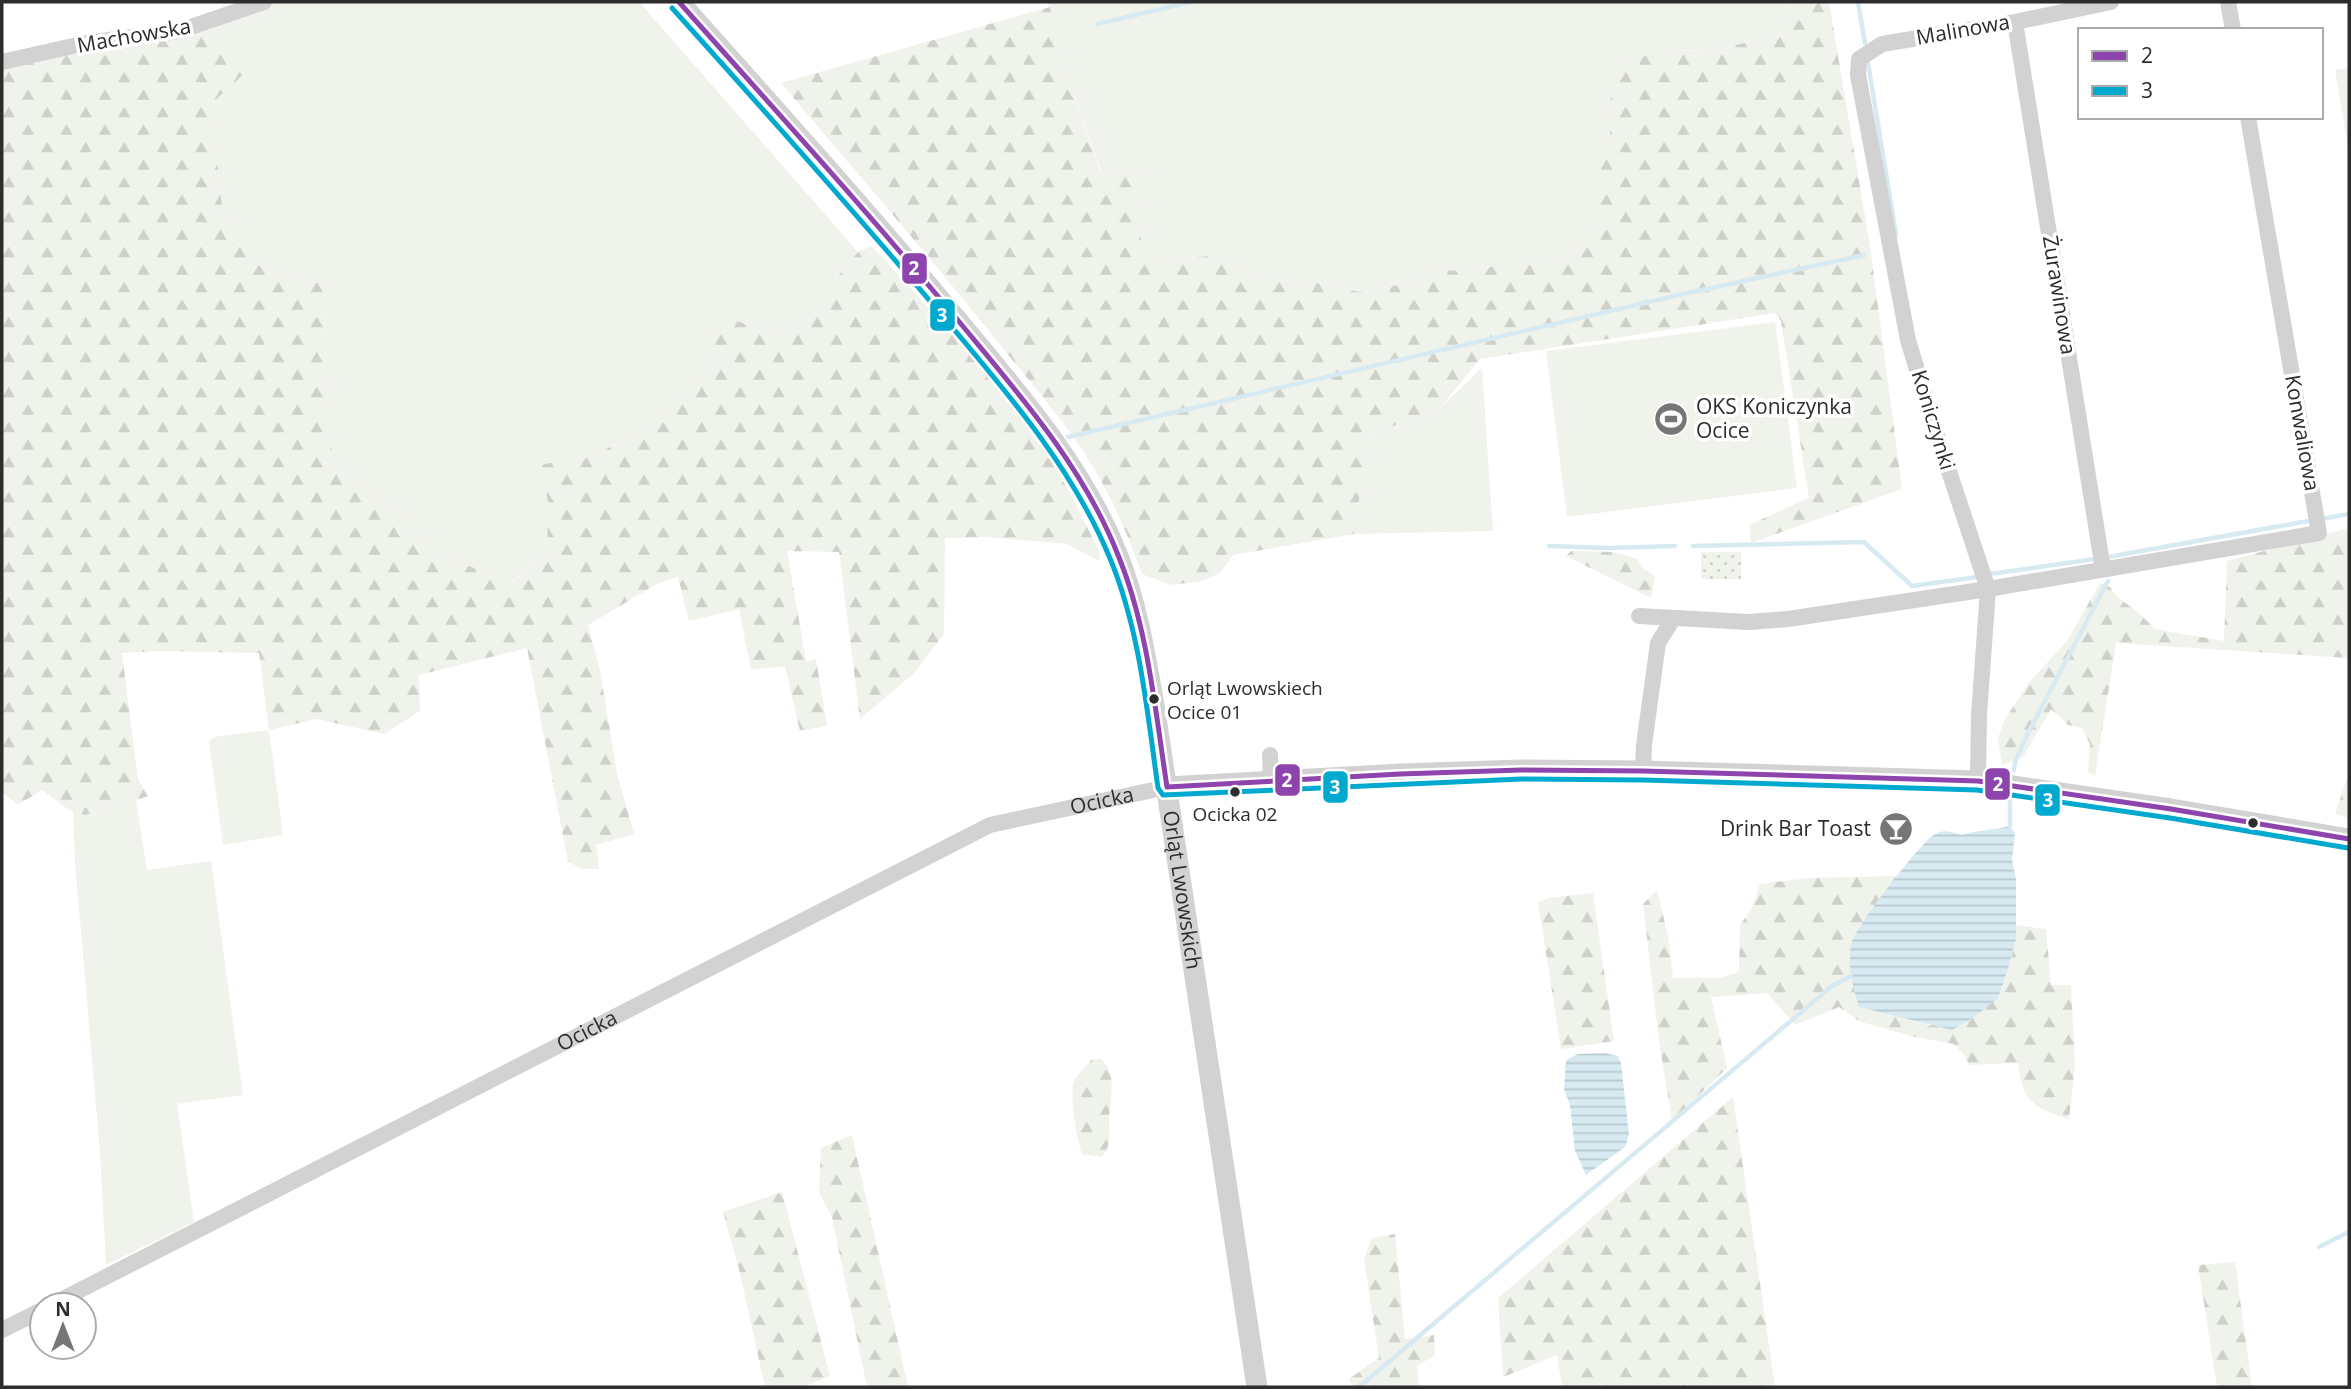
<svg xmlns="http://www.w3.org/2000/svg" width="2351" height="1389" viewBox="0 0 2351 1389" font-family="'Open Sans',sans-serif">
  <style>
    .grass { fill: #f0f3eb }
    .forest { fill: url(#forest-firs) }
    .park { fill: url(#park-dots) }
    .water { fill: url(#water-rules) }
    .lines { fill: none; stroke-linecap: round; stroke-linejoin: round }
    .stream { stroke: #d7e9f1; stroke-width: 4.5 }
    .minor { stroke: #d2d2d2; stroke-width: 16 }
    .tertiary { stroke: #d2d2d2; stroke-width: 21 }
    .bus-1-casing { stroke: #fff; stroke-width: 10 }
    .bus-2-casing { stroke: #fff; stroke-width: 10 }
    .bus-1 { stroke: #8e44ad; stroke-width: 5 }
    .bus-2 { stroke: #00a9ce; stroke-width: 5 }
    .bus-dot { fill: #2d2d2d; stroke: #fff; stroke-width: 2.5 }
    .labels { text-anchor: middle; stroke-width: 7; stroke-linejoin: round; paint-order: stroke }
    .bus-label { font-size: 19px; fill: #2d2d2d; stroke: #fff; text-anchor: start }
    .street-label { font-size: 21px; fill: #2d2d2d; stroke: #fff }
    .poi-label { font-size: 21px; fill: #2d2d2d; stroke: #fff; text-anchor: start }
    .line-badge { stroke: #fff; stroke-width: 2.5 }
    .badge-label { font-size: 19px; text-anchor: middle; font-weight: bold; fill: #fff }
  </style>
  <defs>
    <pattern id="forest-firs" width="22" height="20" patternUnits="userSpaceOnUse" patternTransform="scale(1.75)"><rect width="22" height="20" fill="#f0f3eb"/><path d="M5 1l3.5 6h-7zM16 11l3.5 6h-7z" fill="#ced1ca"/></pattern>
    <pattern id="park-dots" width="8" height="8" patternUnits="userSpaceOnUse" patternTransform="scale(1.75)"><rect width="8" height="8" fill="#f0f3eb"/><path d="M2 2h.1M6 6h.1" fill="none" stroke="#ced1ca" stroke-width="1.8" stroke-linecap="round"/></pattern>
    <pattern id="water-rules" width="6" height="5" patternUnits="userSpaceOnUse" patternTransform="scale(1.75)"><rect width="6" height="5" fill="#d7e9f1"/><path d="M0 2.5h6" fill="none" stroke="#b9c8cf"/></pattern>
  </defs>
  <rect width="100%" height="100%" fill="#fff"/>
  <g class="grass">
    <path d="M264,2H639L858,252L836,278L826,303L796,330L771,331L733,320L715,340L711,372L634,434L597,454L541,465L548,502L547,556L511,582L439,555L387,501L333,466L325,365L326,284L269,275L239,245L222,207L211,104L179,31Z"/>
    <path d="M1048,2H1791L1787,34L1712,50H1680L1625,62L1614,85L1608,108L1611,144L1595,184V229L1566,257L1517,267H1491L1470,271L1435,270L1404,284L1359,292L1319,283L1260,279L1209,256L1165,260L1142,255L1136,168L1101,171L1070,83L1058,54Z"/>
    <path d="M2349,68V153L2335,70Z"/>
    <path d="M1775,322L1797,488L1567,517L1546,351Z"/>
    <path d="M1482,368L1493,531L1354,534L1369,435L1439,409Z"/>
    <path d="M269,730L283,835L223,845L209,742L214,737Z"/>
    <path d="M136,800L147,870L211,861L243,1095L177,1104L194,1222L106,1265L100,1152L75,862L73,811L85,815Z"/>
  </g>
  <g class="forest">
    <path d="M1791,2H1829L1870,246L1902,489L1751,543L1749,525L1809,498L1781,321L1775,313L1480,359L1439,409L1369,435L1354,534L1233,555L1220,573L1202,581L1171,585L1142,574C1127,533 1109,490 1085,454C1057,412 1024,375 993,336C924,250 852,167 781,83L1050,7L1058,54L1070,83L1100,171L1136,168L1142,255L1165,260L1209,256L1260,279L1319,283L1359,292L1404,284L1435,270L1470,271L1491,267H1517L1566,257L1595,229V184L1611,144L1608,108L1614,85L1625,62L1663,51L1712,50L1787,34Z"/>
    <path d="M179,31L227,41L247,71L211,104L222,207L239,245L269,275L326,284L325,365L333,466L387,501L439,555L512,582L547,556L548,502L540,465L597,454L634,434L711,372L715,340L733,320L771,331L796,330L826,303L836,278L858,252L872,246C924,304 980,361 1026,423C1056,463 1078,508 1100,553L1099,561L1067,544L988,537L945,538L944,634L914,673L860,719L839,552L787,551L806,661L816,659L827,726L800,731L785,666L751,670L739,609L689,621L678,577L657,584L588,625L600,670L617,774L634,834L596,845L599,869H583L568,862L527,648L419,675L420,711L384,734L317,719L269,730L259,653L157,651L122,653L138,780L149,796L85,815L69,810L42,790L18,805L2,792V62Z"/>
    <path d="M2349,528V658L2116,643L2095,776L2088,772L2090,744L2082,728L2068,725L2051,709L2023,757L2002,765L1998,738L2005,719L2028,684L2067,641L2100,583L2110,587L2118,598L2137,611L2155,629L2224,641L2227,561Z"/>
    <path d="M1571,551L1613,552L1638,559L1641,567L1655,576L1651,598L1566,556Z"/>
    <path d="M2349,772V818L2335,814Z"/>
    <path d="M1897,876L1849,957L1859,1006C1882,1014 1908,1016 1930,1026L2008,969L2016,939V925L2046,929L2051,985H2071L2075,1066L2069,1119C2033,1108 2023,1102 2018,1063L1969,1065L1964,1055L1954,1044L1915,1037L1861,1022L1839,1007L1795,1025L1767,993L1711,997L1727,1068L1672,1121L1659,1041L1643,904L1657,890L1668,936L1673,978H1720L1739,972L1740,925L1752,908L1760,884L1808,878Z"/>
    <path d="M1593,893L1614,1041L1561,1049L1538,902L1549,898Z"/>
    <path d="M1092,1059H1101C1119,1075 1109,1099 1109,1121C1109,1136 1112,1144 1102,1157L1082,1154C1077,1142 1069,1093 1074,1081C1078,1074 1087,1066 1092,1059Z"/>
    <path d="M1733,1097L1775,1387H1562L1557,1355L1503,1377L1498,1298Z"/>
    <path d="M852,1135L908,1387H867L832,1217L819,1192L821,1148Z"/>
    <path d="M782,1192L830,1376L803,1387H765L740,1273L723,1212Z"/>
    <path d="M1395,1234L1405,1339L1434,1335L1435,1355L1417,1366L1419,1387H1352L1349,1379L1379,1358L1364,1259L1372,1238Z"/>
    <path d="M2235,1262L2252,1387H2217L2198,1265Z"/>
  </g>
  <rect class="park" x="1701" y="552" width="40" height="27"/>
  <g class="water">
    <path d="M2010,826L2015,833L2012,860L2016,879V939L2008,969L1998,998L1974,1017L1952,1030L1859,1007C1853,986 1846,964 1852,942C1857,925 1920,843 1935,834C1945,829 1952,832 1961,835C1978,830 1993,830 2010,826Z"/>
    <path d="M1605,1053L1618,1056L1621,1063L1629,1135L1625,1147L1586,1175L1575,1151L1570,1105L1564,1089L1566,1060L1578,1054Z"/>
  </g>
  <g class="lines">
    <g class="stream">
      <path d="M1858,2L1865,43"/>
      <path d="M1097,24L1191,2"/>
      <path d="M1868,63L1896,235L1894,237"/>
      <path d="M1068,437L1679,295L1864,255"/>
      <path d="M2321,519L2349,514"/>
      <path d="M1549,546L1609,548L1675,546"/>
      <path d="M1693,546L1864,542L1912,586L1977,577"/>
      <path d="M2108,557L2308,521"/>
      <path d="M1990,574L2095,559"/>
      <path d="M2014,770L2015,762L2027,735L2108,581"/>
      <path d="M2010,801V826"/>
      <path d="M2319,1247L2349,1232"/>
      <path d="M1359,1387L1832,986L1851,976"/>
    </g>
    <g class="minor">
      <path d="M2228,2L2233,30"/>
      <path d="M2015,22L2103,569"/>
      <path d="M2,62L86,43L179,31L264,2"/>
      <path d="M1639,616L1749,622L1788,619L1988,589L2319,533L2248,117"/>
      <path d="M1270,755L1271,780"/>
      <path d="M1643,771L1644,745L1658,643L1673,619"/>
      <path d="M1978,781L1979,715L1988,589L1934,426L1908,340L1858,75L1859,59L1882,44L2015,22L2111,2"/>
      <path id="s1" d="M51,1305L990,825L1167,787"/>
      <path d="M2,1330L42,1310"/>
    </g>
    <g class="tertiary">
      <path id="s2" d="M679,2C773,107 867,212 958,321C1018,393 1083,467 1118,556C1137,604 1145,654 1154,705L1257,1387"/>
      <path d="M1167,787L1400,774L1521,770L1643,771L1978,781L2171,809L2349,839"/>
    </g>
    <g class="bus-1-casing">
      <path id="bus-1" d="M679,2C774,109 870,214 961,324C1020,395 1084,468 1118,555C1148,628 1155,709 1167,787L1400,774L1521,770L1643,771L1978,781L2171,809L2349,839"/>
    </g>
    <g class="bus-2-casing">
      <path id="bus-2" d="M672,8C763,109 853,210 941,314C1004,389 1071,465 1109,556C1140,629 1147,711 1158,788L1163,795L1521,779L1643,780L1977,790L2170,818L2348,848"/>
    </g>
    <use href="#bus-1" class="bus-1"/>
    <use href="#bus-2" class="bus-2"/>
  </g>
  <defs>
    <g id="stadium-disc" transform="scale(1.75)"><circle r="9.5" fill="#767676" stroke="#fff"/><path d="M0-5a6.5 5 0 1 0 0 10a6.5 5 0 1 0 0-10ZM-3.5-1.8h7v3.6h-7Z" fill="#fff"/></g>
    <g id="bar-disc" transform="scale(1.75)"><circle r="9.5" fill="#767676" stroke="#fff"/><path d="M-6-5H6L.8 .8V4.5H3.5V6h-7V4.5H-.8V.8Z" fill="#fff"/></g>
  </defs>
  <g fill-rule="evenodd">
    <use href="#stadium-disc" x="1671" y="419"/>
    <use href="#bar-disc" x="1896" y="829"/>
  </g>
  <g class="bus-dot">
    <circle cx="1154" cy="699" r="6"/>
    <circle cx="1235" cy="792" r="6"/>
    <circle cx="2253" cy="823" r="6"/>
  </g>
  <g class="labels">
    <g class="bus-label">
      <text x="1167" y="695">Orląt Lwowskiech<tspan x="1167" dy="24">Ocice 01</tspan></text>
      <text x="1235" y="821" text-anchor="middle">Ocicka 02</text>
    </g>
    <g class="street-label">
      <text transform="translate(1963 30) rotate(-10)" y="7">Malinowa</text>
      <text transform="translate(134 36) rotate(-10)" y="7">Machowska</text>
      <text transform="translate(2059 295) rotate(81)" y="7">Żurawinowa</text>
      <text transform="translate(1933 420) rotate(73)" y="7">Koniczynki</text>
      <text transform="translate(2302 433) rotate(80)" y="7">Konwaliowa</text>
      <text dy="7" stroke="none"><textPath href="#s1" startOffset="1169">Ocicka</textPath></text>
      <text dy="7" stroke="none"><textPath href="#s2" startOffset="1050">Orląt Lwowskich</textPath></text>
      <text dy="7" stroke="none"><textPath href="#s1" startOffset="602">Ocicka</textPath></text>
    </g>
    <g class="poi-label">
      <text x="1696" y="414">OKS Koniczynka<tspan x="1696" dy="24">Ocice</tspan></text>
      <text x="1871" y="836" text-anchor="end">Drink Bar Toast</text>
    </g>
  </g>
  <g class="line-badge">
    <rect x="901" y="252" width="27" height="33" rx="7" fill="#8e44ad"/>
    <rect x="929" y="298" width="27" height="34" rx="7" fill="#00a9ce"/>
    <rect x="1274" y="763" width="27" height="34" rx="7" fill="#8e44ad"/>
    <rect x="1984" y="767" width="27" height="34" rx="7" fill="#8e44ad"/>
    <rect x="1322" y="770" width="27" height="34" rx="7" fill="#00a9ce"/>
    <rect x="2034" y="783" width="27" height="34" rx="7" fill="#00a9ce"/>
  </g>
  <g class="badge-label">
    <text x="914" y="275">2</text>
    <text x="942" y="322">3</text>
    <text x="1287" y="787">2</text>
    <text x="1998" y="791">2</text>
    <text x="1335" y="794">3</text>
    <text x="2048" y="807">3</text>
  </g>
  <rect width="2351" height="1389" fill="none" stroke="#2d2d2d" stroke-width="7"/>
  <rect x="2078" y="28" width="245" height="91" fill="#ffffff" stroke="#ababab" stroke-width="2"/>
  <rect x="2092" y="51" width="35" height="10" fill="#8e44ad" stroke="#ababab" stroke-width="2"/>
  <text x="2141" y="63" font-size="21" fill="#2d2d2d">2</text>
  <rect x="2092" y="86" width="35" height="10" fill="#00a9ce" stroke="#ababab" stroke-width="2"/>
  <text x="2141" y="98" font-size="21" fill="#2d2d2d">3</text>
  <g transform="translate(63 1326)"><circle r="33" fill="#ffffff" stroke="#ababab" stroke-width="2"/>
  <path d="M0-5L12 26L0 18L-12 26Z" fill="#767676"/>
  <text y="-10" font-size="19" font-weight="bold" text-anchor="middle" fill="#2d2d2d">N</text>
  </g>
</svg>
